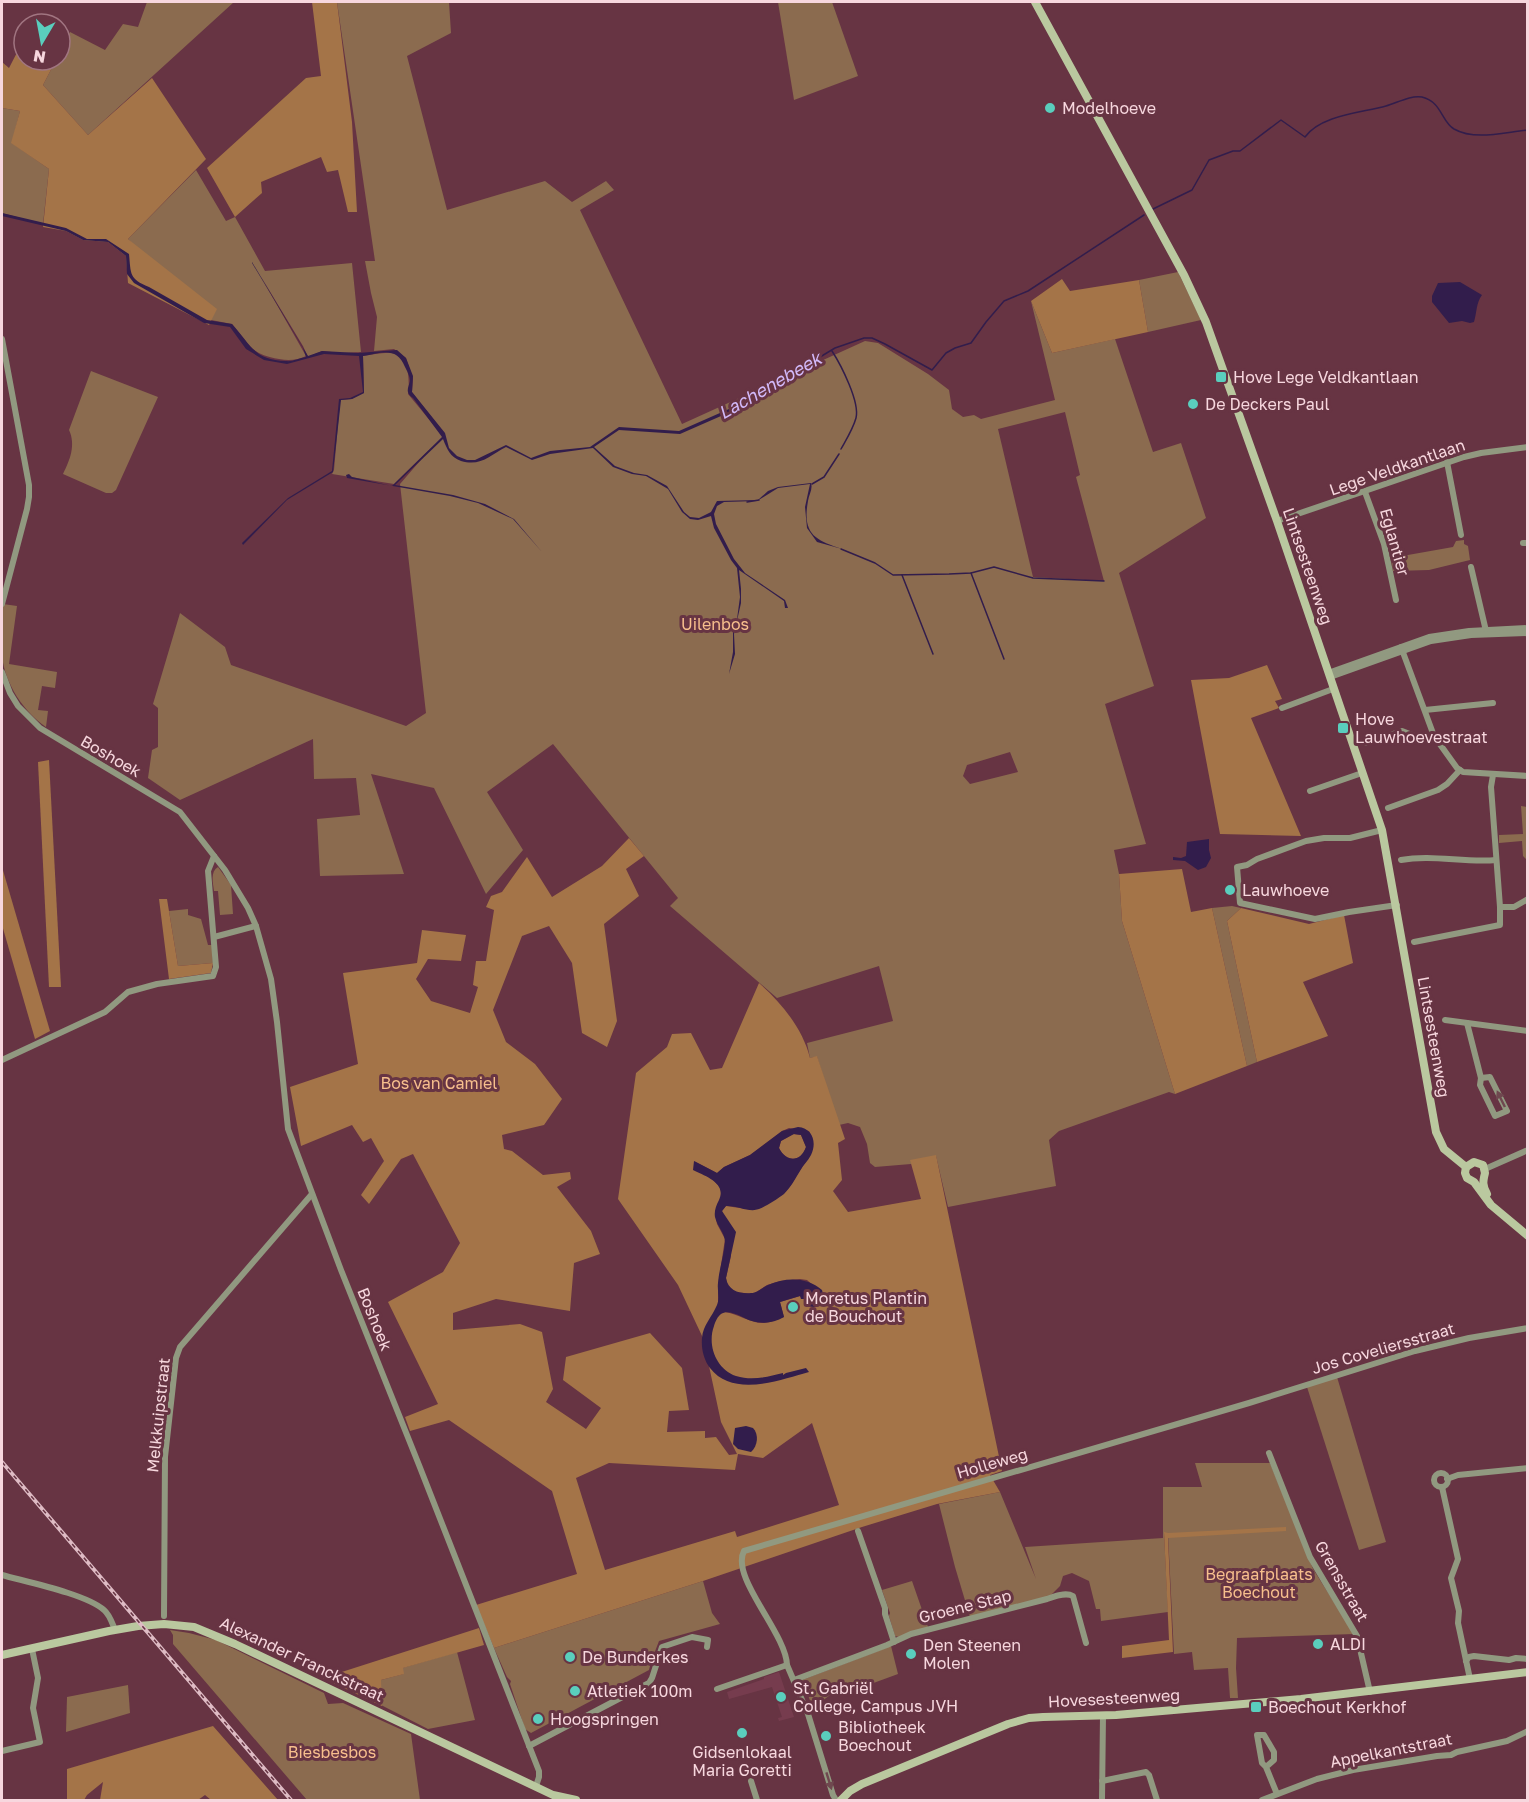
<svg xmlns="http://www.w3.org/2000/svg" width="1529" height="1802" viewBox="0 0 1529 1802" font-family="'Golos Text',sans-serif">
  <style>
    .built { fill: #763c4e }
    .green { fill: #8b6b4f; fill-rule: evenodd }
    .forest { fill: #a47448; fill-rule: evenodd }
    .water { fill: #321d4c; fill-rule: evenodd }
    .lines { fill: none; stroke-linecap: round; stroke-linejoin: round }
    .stream { stroke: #321d4c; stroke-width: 1.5 }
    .street { stroke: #919980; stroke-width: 6 }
    .secondary { stroke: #bac89f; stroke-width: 8 }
    .rail-casing { stroke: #debbc4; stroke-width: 4 }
    .rail { stroke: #673443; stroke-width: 1.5; stroke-dasharray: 4.5; stroke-linecap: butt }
    .oneway { fill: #6f484f }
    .poi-dot { fill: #5acebd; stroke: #673443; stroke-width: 2 }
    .labels { text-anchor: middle; stroke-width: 6; stroke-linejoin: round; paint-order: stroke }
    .poi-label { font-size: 16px; fill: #f7d7de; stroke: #673443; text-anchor: start }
    .street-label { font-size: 16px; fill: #f7d7de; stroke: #673443 }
    .park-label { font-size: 16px; fill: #f7bf8d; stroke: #673443 }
    .water-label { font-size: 18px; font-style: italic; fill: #d2b9f9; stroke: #673443 }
  </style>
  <rect width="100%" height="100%" fill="#673443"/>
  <path class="built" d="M779,1672L794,1717L779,1721L778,1718L782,1717L772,1687L729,1699L727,1692L764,1679V1677Z"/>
  <g class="green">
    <path d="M147,2H234L88,135L43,85L56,60H60V52L70,32L105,50L123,24L138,27Z"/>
    <path d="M337,2H449L451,33L407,56L447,210L545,181L572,202L606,181L614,190L580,210L682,424L865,341L878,343L928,374L949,390L952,409L963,417L974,415L981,419L1055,400L1031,301L1052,353L1115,339L1153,452L1181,443L1206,518L1119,573L1154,686L1105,704L1146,844L1114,850L1119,874L1122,921L1175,1094L1169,1092L1059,1131L1049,1140L1056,1186L948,1207L936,1156L911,1161V1164L875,1167L870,1163L867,1144L860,1127L848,1123L839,1125L817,1057L810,1058L807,1043L893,1021L879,966L777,998L670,906L678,898L553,744L487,792L523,850L486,894L434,788L371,774L404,874L320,876L317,819L360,815L356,778L314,779L313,739L180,800L148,778L152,750L158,747V708L153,704L180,613L225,647L231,665L406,726L426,713L400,484L432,447L394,484L332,474L334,470L340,402L341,400L352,399L364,393L363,356C372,355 383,352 392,353C409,355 410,381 408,394L442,435L444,433L412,392L413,379L406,358L394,349L374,351L377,317L371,293L365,261H375ZM1065,412L1080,475L1076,477L1104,581L1033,577L998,429ZM1010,752L1018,772L970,784L963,776L967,765Z"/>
    <path d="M778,2H832L858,76L794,100Z"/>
    <path d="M2,108L20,111L12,143L49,169L43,224L2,213Z"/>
    <path d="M196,170L226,221L235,217L265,271L352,263L361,352L341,353L322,351L308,357L303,346L260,275L306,356C298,360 289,361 279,359C250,354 250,345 232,324L211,320L128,239Z"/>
    <path d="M1178,272L1201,320L1148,332L1139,280Z"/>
    <path d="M91,371L158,397L116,490L112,493H106L63,474C70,460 76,445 69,430Z"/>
    <path d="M1464,540V544L1468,546L1470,560L1429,570L1393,571L1391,558L1453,547L1456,541Z"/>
    <path d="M3,604L17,606L9,664L57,672L55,688L42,686L38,710L48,711L46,727C24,712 5,684 2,656C1,649 2,640 2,632C2,623 1,613 3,604Z"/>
    <path d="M1521,806L1527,807V860L1523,856L1522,841L1499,843V835L1523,834Z"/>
    <path d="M218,867L231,885L233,914L220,915L218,891H214C213,882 210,872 218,867Z"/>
    <path d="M1232,906L1241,908L1227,921L1257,1062L1247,1066L1212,908Z"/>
    <path d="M188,909V915L201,919L208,945H212L213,963L178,966L169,911Z"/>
    <path d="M1337,1377L1386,1542L1359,1550L1307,1387Z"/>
    <path d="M1195,1463H1270L1313,1569L1354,1634L1237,1638L1236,1668L1238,1698H1230L1228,1668L1194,1670L1192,1652L1174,1654L1168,1534L1164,1533L1168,1612L1101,1621L1100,1609H1096L1089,1581L1072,1573L1063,1576L1060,1586L1050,1596L970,1617L955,1567L939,1504L1000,1492L1036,1579L1025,1547L1163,1538V1487H1202Z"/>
    <path d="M703,1581L712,1613L720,1624L659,1641L654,1654L650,1657L642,1655L641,1661L648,1663L650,1666L649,1670L531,1733L525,1729L510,1684L511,1681L507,1677L494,1648Z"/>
    <path d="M912,1581L928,1627L899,1637L895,1636L889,1616L890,1613L882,1590Z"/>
    <path d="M170,1630L189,1633L216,1640L324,1693L328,1704L343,1703L411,1734L420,1800H307L173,1644V1635Z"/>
    <path d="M891,1646L898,1674L849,1692L845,1684L818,1704L811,1703L802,1680Z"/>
    <path d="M457,1652L475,1720L428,1729L381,1705V1680L403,1674L402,1668Z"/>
    <path d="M128,1685L130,1713L66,1732L67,1697Z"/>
  </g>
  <g class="forest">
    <path d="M312,2H337L352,122L357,212H348L338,170L327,172L321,157L261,182L262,193L235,217L207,168L306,78L321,76Z"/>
    <path d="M24,39V60H56L43,85L88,135L152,78L206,159L128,239L217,309L209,325L128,283L126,256L108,242L83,240L66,231L43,227L49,169L11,143L20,111L2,108V62L9,68Z"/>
    <path d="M1062,279L1070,291L1139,280L1148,332L1052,353L1031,301Z"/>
    <path d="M1267,665L1282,699L1275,701L1279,708L1251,718L1301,836L1220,834L1191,680L1229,678Z"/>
    <path d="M49,760L61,987H49L38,762Z"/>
    <path d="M629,838L644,856L626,869L639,896L604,924L617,1021L607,1047L582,1033L572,963L549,926L522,936L493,1010L506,1042L535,1064L562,1099L544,1125L502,1135L504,1149L512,1151L543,1175L570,1172L571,1179L557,1187L591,1231L600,1254L574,1263L570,1311L496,1299L453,1313V1330L520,1324L542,1332L553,1389L546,1402L586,1429L601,1408L563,1380L566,1357L650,1333L682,1368L689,1410L669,1411L667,1432L705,1431V1438L716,1437L729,1455L737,1454L721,1422L703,1338L678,1285L618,1199L636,1073L667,1047L672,1034L691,1033L710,1070L722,1068L759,983C781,1002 803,1029 810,1058L817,1056L845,1139L838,1143L842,1180L833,1191L848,1212L921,1199L910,1160L936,1155L1002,1471L990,1475L1000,1492L937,1504L862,1527L703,1581L494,1648L476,1605L577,1574L552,1491L449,1420L410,1431L405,1417L438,1404L388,1302L443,1272L460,1243L413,1154L401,1159L369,1204L361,1195L384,1161L371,1138L363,1142L352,1125L301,1146L290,1087L358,1064L343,973L417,963L422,930L466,935L461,961L428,959L416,979L431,1001L470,1013L478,987L473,985L476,961H486L494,910L486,907L491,896L502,892L527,857L552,897L602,866ZM789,1128L809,1131C818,1148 810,1155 801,1169C795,1176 793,1185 785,1192C777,1200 763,1205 753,1210L726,1206L722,1211L731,1256L726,1278L727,1284L731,1289L736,1292L753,1294L767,1285L780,1281L800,1279L807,1280L823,1294L820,1304L815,1307L806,1306L804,1298L800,1296L780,1302L784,1317C778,1319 770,1323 764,1323C752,1324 738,1314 725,1312L718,1304V1285L725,1239L717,1224L715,1213L722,1195L720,1187L694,1161L717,1173L724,1167L750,1155L782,1131ZM812,1423L839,1505L737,1537L735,1531L605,1570L576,1478L609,1463L735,1470L738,1454L763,1458Z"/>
    <path d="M2,867L50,1031L35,1039L2,925Z"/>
    <path d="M1182,869L1191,912L1212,908L1247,1066L1175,1094L1122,921L1119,874Z"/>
    <path d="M159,899H167L178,966L213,963L211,973L169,979Z"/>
    <path d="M1241,908L1309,924L1344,915L1353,963L1303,982L1328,1036L1257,1062L1227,921Z"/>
    <path d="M793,1134L801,1135L806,1147C801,1163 786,1162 779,1148L781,1141Z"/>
    <path d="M1286,1527V1531L1168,1538L1173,1652L1122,1658V1646L1169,1640L1164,1532L1168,1533Z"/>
    <path d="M479,1628L484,1645L403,1668L404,1674L381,1680L382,1706L323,1678Z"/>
    <path d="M213,1726L278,1800H211L205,1795L198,1800H100L103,1782L87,1795L84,1800H67V1769Z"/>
  </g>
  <g class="water">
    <path d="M2,213L66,228L87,239H106L129,254C131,274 129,279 149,287L207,320L232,324C251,345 254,360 286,361C292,362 299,358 306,357L303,348L252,263V262L308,356L322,351L358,353L397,350L406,358L413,376L412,392L445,433L449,448L457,456L467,460H475L506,445L531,458L550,451L590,447L619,427L679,431L729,409L731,412L730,415L721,416L680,434L619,430L594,447L615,466L634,473L647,475L667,486L684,512L690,517L699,518L711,512L717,501L758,500L768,491L778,487L811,483C813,489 809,494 808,501C802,534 815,540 842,549L817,542L807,528L805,507L810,484L778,488L757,501L724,502L717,506L714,514L716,524L734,559L745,573L785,600L788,608H785L784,601L739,570L741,589V603L734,634L735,654L729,674L733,652V632L737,619L740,597L737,568L731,560L714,528L711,516L698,520L690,519L682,512L668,489L646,476L632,474L613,467L593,448L550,454L532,460L506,447C490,455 481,467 461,461C450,457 447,449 443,439L395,485L453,495L485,504L514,519L542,552L513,519L478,503L450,496L347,478L346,475L349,474L352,477L392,486L442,437L413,398C405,392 408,389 410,381C410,376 407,371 405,367C397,346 381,353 363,356L364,393L352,399L341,400L333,472L287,500L243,545L242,543L288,498L332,471L339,399L350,398L363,392L359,356L324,354L287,364L264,360L246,349L230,327L204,323L134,283L127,274L126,256L108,242L83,240L66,231L2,216Z"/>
    <path d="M1460,282L1482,295C1476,303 1477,312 1474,322L1470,323L1462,321L1449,323L1432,302V296L1438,283Z"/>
    <path d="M1209,839V850L1211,858L1206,867L1198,870L1185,861L1173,860V857L1181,858L1186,856L1187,842Z"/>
    <path d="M798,1127C813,1128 817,1143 811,1155C808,1161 803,1165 800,1171C795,1179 791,1187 784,1194C777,1199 767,1206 759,1209C749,1213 737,1205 726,1206L722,1211L736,1232L726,1278C728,1291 740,1294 751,1293C757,1293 763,1287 768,1285C786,1277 807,1277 822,1290L823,1294L820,1304L815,1307L806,1306L804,1299H801L800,1296L780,1302L784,1317C774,1323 763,1324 752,1321C744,1319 730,1308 721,1314C718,1316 715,1322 714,1326C707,1345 716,1369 736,1376C752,1381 767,1377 783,1373V1375L786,1373L806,1368L809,1372C780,1380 733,1398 710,1368C704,1360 701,1349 702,1338C703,1325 712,1317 717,1305C720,1298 717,1290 718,1283C719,1269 724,1256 725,1242C725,1233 717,1226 715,1217C714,1211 716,1206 719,1200C727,1183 705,1176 693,1170L694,1161L717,1173L724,1167L750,1155L782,1131ZM794,1134L801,1135L806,1147C800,1163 786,1162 779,1148L781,1141Z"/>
    <path d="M746,1426L753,1428C759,1434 758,1446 751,1452L738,1449L733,1444L735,1428Z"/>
  </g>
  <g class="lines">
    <g class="stream">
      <path d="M1153,209L1192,190L1209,160L1233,151H1240L1281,120L1305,137C1321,115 1361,113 1386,106C1397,103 1410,95 1422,97C1442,102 1441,121 1454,129C1475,141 1505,132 1528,130"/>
      <path d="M832,351C841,365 860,402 856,418C853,429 846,440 841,449"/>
      <path d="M730,411L835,348L864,338H872L885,344L932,370L946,353L955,348L971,343L986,322L1004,301L1028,291L1144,215"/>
      <path d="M812,484L824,477L839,454"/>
      <path d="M747,502L759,500"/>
      <path d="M841,549L875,563L893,575L949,574L971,573L994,567L1033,578L1104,581"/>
      <path d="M971,573L1004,659"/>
      <path d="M902,575L933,654"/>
    </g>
    <g class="street">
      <path d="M2,339L29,485V497L27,509L2,604"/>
      <path d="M1447,462L1461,535"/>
      <path d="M1365,492L1384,544L1396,600"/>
      <path d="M1277,521L1464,457L1481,453L1528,447"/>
      <path d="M1523,543H1528"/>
      <path d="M1471,567L1486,631"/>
      <path d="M1401,647L1434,736L1457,768L1463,772L1528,776"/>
      <path d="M2,672L10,693L18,706L40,728L180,812L225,870L248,908L256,926L271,979L277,1022L288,1129L341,1270L419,1465L539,1771V1777L536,1786"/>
      <path d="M1328,673L1429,637L1469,631L1528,628"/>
      <path d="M1333,676L1431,641L1471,635L1528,633"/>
      <path d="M1282,708L1333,689"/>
      <path d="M1425,710L1493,703"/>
      <path d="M1366,743L1402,731L1420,738L1434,736"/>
      <path d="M1310,791L1362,773"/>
      <path d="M1388,808L1438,790L1447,784L1460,770"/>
      <path d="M1382,830L1350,838H1324L1306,841L1257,859L1247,865L1237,867L1240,903L1315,919L1349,912L1397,905"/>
      <path d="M1401,860C1432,854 1464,863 1496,860"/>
      <path d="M1500,907H1514L1528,899"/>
      <path d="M214,937L256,926"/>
      <path d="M1414,942L1500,925V907L1491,787L1493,775"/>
      <path d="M1445,1020L1528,1031"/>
      <path d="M1467,1023L1481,1078L1480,1085L1495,1116L1507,1111L1490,1077L1481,1078"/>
      <path d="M2,1060L105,1012L128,992L157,984L213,976L216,967L208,871L214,856"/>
      <path d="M1485,1169L1528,1150"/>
      <path d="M1269,1453L1310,1557L1357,1636L1370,1692"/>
      <circle cx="1441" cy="1480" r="7"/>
      <path d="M1447,1479L1458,1475L1528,1468"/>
      <path d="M1442,1487L1458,1559L1451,1578L1459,1611L1458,1623L1470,1679"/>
      <path d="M858,1531L885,1608V1614L894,1642"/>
      <path d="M2,1575C27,1582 86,1594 104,1610C110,1615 112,1623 115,1630"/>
      <path d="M164,1616L165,1457L176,1358L180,1347L312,1194"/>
      <path d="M1466,1661L1469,1657L1474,1656L1509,1660L1516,1658L1528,1659"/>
      <path d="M794,1680L887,1645L911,1634L1047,1599C1055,1596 1066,1592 1073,1596L1086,1643"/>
      <path d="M717,1689L787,1665"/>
      <path d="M529,1746L649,1683L652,1678L662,1647L692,1637L708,1640L707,1647"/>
      <path d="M2,1751L40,1742L33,1708L38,1678L32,1649"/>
      <path d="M1266,1767L1274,1760V1752L1264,1735H1257L1262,1763L1266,1767L1277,1794"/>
      <path d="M751,1781L757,1800"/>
      <path d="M1102,1781L1146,1772L1149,1775L1157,1800"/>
      <path d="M836,1800L833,1795L808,1714L787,1665C786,1633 730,1577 744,1551L1249,1403L1415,1351L1469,1338L1528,1328"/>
      <path d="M1102,1800L1103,1715"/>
      <path d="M1262,1800L1317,1779L1353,1770L1437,1756L1451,1755L1457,1752L1507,1741L1528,1731"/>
    </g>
    <g class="secondary">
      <path d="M1035,2L1184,275L1206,322L1277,521L1382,830L1436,1132L1444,1149L1466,1167"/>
      <path d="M1466,1167L1465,1173L1467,1178L1474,1182L1491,1205L1528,1236"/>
      <path d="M1466,1167L1474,1162L1483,1165L1485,1173C1483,1181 1482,1185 1487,1194"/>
      <path d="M2,1655L109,1631L138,1626L164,1624L194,1627L235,1644L553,1795L576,1800"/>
      <path d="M841,1800L850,1791L862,1784L1008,1724L1029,1718L1043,1717L1116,1715L1301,1699L1528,1672"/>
    </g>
    <g class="rail-casing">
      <path id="rail" d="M2,1462L291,1800"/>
    </g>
    <use href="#rail" class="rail"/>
  </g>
  <defs><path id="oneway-solid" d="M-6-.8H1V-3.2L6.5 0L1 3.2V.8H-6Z" transform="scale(1.5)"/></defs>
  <g class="oneway">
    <use href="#oneway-solid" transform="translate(1501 1099) rotate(-116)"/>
    <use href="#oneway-solid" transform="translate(829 1781) rotate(73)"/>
  </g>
  <g class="poi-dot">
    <circle cx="1050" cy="108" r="6"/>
    <rect x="1215" y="371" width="12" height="12" rx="3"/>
    <circle cx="1193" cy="404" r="6"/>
    <rect x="1337" y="722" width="12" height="12" rx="3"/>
    <circle cx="1230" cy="890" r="6"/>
    <circle cx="793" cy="1307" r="6"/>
    <circle cx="1318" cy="1644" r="6"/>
    <circle cx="911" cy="1654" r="6"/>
    <circle cx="570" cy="1657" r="6"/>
    <circle cx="575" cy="1691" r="6"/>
    <circle cx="781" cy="1697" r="6"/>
    <rect x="1250" y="1701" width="12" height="12" rx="3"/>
    <circle cx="538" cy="1719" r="6"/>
    <circle cx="742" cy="1733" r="6"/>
    <circle cx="826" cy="1736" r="6"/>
  </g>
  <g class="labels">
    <g class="poi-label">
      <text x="1062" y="114">Modelhoeve</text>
      <text x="1233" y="383">Hove Lege Veldkantlaan</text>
      <text x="1205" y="410">De Deckers Paul</text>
      <text x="1355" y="725">Hove<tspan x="1355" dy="18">Lauwhoevestraat</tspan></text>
      <text x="1242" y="896">Lauwhoeve</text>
      <text x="805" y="1304">Moretus Plantin<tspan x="805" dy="18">de Bouchout</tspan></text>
      <text x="1330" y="1650">ALDI</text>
      <text x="923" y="1651">Den Steenen<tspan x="923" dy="18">Molen</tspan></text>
      <text x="582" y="1663">De Bunderkes</text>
      <text x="793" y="1694">St. Gabriël<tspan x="793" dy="18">College, Campus JVH</tspan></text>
      <text x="587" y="1697">Atletiek 100m</text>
      <text x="1268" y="1713">Boechout Kerkhof</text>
      <text x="550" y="1725">Hoogspringen</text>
      <text x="838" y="1733">Bibliotheek<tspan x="838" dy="18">Boechout</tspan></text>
      <text x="742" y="1758" text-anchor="middle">Gidsenlokaal<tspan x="742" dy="18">Maria Goretti</tspan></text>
    </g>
    <g class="street-label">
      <text transform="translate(1397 467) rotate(-19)" y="6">Lege Veldkantlaan</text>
      <text transform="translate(1395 542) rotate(74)" y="6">Eglantier</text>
      <text transform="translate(1308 566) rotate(71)" y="6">Lintsesteenweg</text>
      <text transform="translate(111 756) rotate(30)" y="6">Boshoek</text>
      <text transform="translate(1434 1037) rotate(80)" y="6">Lintsesteenweg</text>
      <text transform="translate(375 1319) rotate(68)" y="6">Boshoek</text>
      <text transform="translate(1383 1348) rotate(-16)" y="6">Jos Coveliersstraat</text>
      <text transform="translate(158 1415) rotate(-84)" y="6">Melkkuipstraat</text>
      <text transform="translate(992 1463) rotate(-16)" y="6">Holleweg</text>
      <text transform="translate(1342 1581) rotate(60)" y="6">Grensstraat</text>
      <text transform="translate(965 1606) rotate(-14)" y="6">Groene Stap</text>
      <text transform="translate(302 1659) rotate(25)" y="6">Alexander Franckstraat</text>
      <text transform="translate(1114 1698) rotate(-3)" y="6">Hovesesteenweg</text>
      <text transform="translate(1391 1750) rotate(-11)" y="6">Appelkantstraat</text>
    </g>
    <g class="park-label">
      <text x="715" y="630">Uilenbos</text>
      <text x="439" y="1089">Bos van Camiel</text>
      <text x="1259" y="1580">Begraafplaats<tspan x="1259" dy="18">Boechout</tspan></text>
      <text x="332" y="1758">Biesbesbos</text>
    </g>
    <g class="water-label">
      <text transform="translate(770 386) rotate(-30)" y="6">Lachenebeek</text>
    </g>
  </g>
  <rect width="1529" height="1802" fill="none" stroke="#f7d7de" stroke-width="6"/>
  <g transform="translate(42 42) rotate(190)"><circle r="28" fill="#673443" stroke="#a17581" stroke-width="1.5"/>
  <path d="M0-4.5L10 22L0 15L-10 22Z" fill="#5acebd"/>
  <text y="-9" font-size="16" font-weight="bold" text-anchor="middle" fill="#f7d7de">N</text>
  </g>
</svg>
